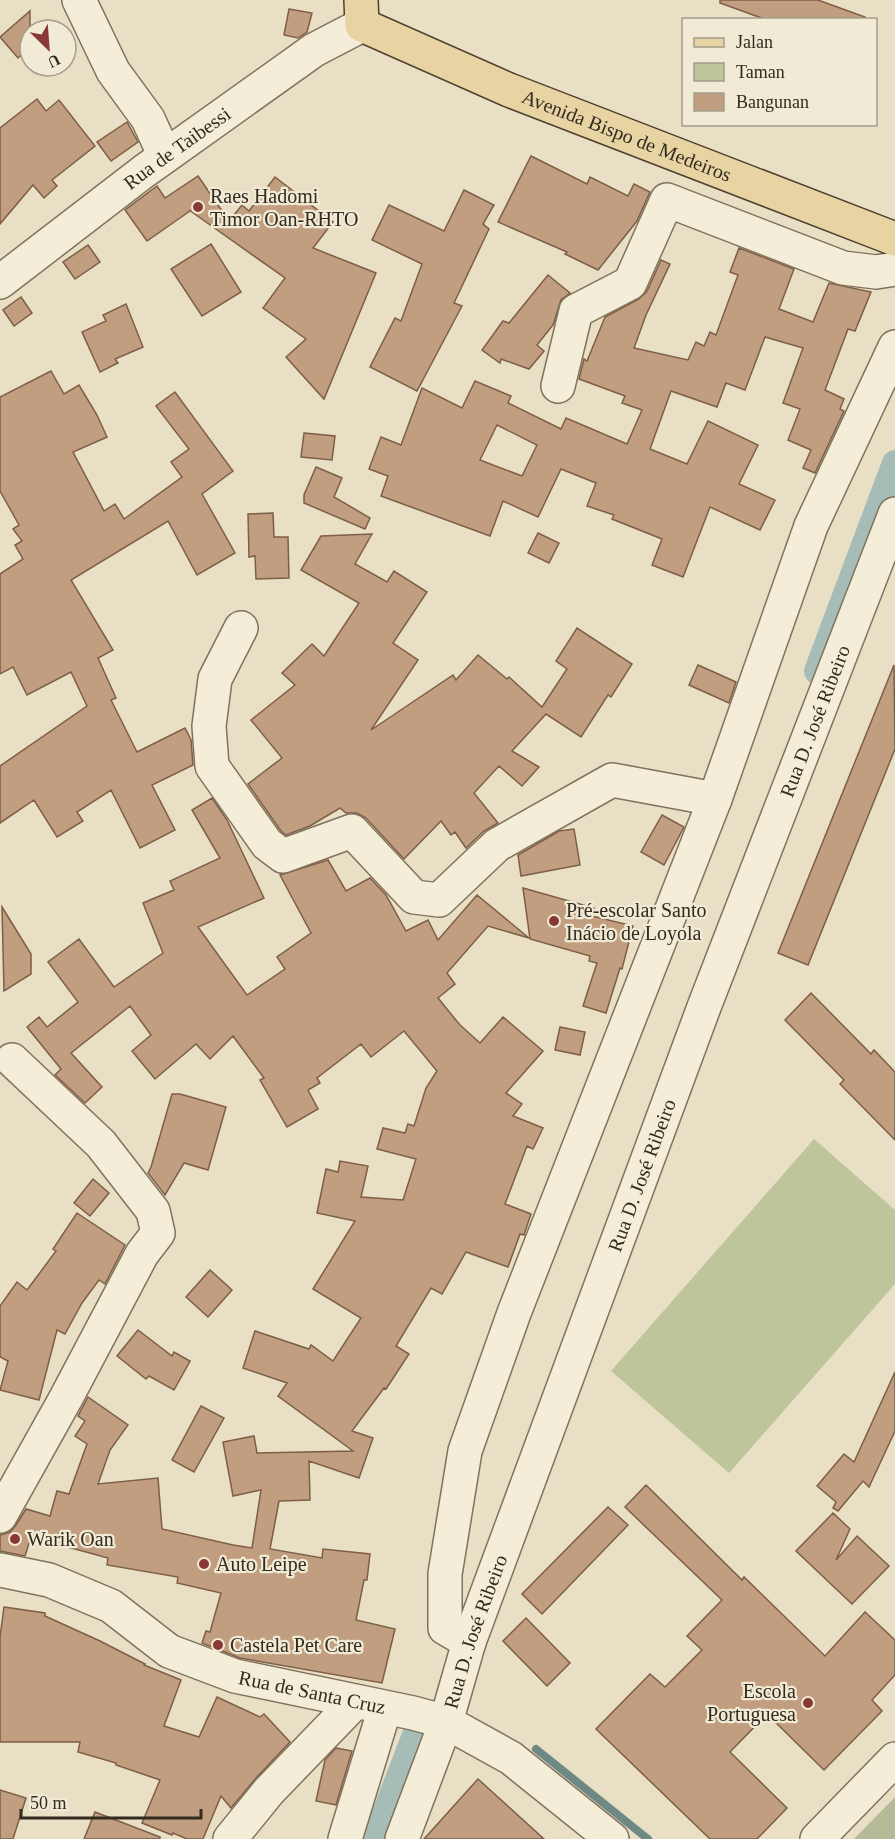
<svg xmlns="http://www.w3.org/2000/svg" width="895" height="1839" viewBox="0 0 895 1839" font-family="Georgia,serif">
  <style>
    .green { fill: #bec59b }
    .cemetery { fill: #b5bb99 }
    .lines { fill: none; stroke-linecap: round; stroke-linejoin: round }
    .stream { stroke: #6e8984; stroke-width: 8 }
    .canal { stroke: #a6bcb7; stroke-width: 26 }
    .building { fill: #c29e80; stroke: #7d5e46; stroke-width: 1.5; fill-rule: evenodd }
    .minor-casing { stroke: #81725e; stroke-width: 36 }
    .major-casing { stroke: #4f4131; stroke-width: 36 }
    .minor { stroke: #f4edd7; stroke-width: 33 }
    .major { stroke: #e7d4a2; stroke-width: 33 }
    .poi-dot { fill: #883835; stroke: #f1ead4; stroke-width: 2 }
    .labels { text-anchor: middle; stroke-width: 4.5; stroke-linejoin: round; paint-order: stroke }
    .street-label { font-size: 20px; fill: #332a20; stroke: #f1ead4 }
    .poi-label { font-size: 20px; fill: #332a20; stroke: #f1ead4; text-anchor: start }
  </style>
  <rect width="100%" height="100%" fill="#e8dfc5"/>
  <path class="green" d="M814,1139L895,1210V1284L729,1473L611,1371Z"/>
  <path class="cemetery" d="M895,1797V1839H854Z"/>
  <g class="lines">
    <path class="stream" d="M536,1749L648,1839"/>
    <g class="canal">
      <path d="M817,671L895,463"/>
      <path d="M375,1839L417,1730"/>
    </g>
  </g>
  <g class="building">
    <path d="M720,0H818L865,17V20H767L720,3Z"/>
    <path d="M289,9L312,13L307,32L298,38L284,35Z"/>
    <path d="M30,11V47L18,58L0,37Z"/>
    <path d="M37,99L46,111L59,100L95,146L52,180L57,186L44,198L33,185L0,224V128Z"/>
    <path d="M127,122L138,142L111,161L97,142Z"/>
    <path d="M531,156L587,184L590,177L628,196L634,184L650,192L637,221L598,270L565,254L567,252L498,222Z"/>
    <path d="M198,176L229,221L242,205L249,211L275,177L333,222L313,248L376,273L324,399L286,357L306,339L263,308L285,278L189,210L190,211L147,241L125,210L157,186L165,198Z"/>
    <path d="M464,190L494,205L483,224L489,229L454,303L462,306L417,391L370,367L395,318L401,321L422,264L372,240L389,205L444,231Z"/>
    <path d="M211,244L241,292L202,316L171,269Z"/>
    <path d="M88,245L100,262L75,279L63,262Z"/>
    <path d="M739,248L794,269L779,309L813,322L829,283L871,292L855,331L848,329L825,390L844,399L840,409L844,411L815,473L803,468L811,450L788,440L800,409L783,403L803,348L765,337L745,390L726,383L717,407L671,391L650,449L687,464L708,421L758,445L739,484L775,500L760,530L710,507L683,577L652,565L662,539L612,519L614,515L587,506L596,483L561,469L538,517L503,501L490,536L381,496L388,476L369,469L381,437L401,445L422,388L462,408L475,381L511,396L508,403L561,429L566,418L627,444L642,410L622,403L625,396L579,379L584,359L587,361L605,317L639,299L647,291L661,260L670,264L646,315L634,348L688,360L696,342L704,346L710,332L716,335L738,275L730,272ZM497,425L537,445L522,476L480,460Z"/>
    <path d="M548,275L570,293L561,300L553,325L537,345L544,351L529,369L501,359L500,363L482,350L503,321L509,323Z"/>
    <path d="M21,297L32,313L14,326L3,310Z"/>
    <path d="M126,304L143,347L115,359L118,363L100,372L82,332L106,321L103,315Z"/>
    <path d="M51,371L64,394L79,385L97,415L107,437L73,452L104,511L115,504L124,519L182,477L171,462L189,449L156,406L175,392L233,471L202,494L235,553L197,575L168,521L71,580L113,650L98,658L116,698L111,700L137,752L185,728L191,740L193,765L152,785L175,830L140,848L111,790L77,812L83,821L57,837L34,800L0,823V766L87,706L71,672L27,695L13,667L0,674V574L23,559L15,545L22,541L13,529L19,525L0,491V397Z"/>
    <path d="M304,433L335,436L332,460L301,457Z"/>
    <path d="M316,467L342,478L334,497L370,518L365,529L304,503V495Z"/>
    <path d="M273,513L274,537H288L289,578L256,579L255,556L249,557L248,514Z"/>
    <path d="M538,533L559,543L549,563L528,553Z"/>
    <path d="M372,534L355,564L387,582L394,571L427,592L393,643L418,660L371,730L453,675L456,680L478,655L507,679L509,677L542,707L567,669L556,661L577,628L632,664L611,697L608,695L581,737L546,714L512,751L539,767L522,786L499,766L474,793L498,823L484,831L466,848L455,832L451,835L441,821L404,859L366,818L357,813H346L340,808L310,826L286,835L281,831L248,784L282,758L251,720L295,685L282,673L312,644L324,656L359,603L301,570L321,536Z"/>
    <path d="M698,665L736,682L729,703L689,685Z"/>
    <path d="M894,665L895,749L808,965L778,953Z"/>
    <path d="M212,798L227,820L264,898L198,927L247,995L285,969L277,957L311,933L280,875L328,860L346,891L370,878L386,895L406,931L428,920L438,940L477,895L529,938L488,926L447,973L455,984L438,998L460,1025L480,1043L503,1017L543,1051L506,1093L522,1104L513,1116L543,1128L533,1149L527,1146L505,1204L531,1214L524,1235L520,1234L508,1267L466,1252L442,1294L431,1288L396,1346L409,1354L386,1389L384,1388L352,1431L373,1438L359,1478L309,1461L310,1500L279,1501L270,1549L322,1558L323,1549L370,1554L367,1580H364L356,1620L395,1629L382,1683L240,1658L202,1643L206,1631L210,1632L221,1593L177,1583L178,1577L107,1565L108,1558L31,1537L25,1556L0,1551V1535L10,1532L16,1525L26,1509L50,1516L57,1491L69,1494L87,1444L75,1436L85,1421L78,1416L88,1397L128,1425L110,1450L98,1484L158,1478L162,1529L233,1545L252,1548L261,1490L233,1496L223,1442L254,1436L257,1453L353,1451L278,1396L287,1383L243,1368L255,1331L309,1349L311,1345L333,1361L361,1318L313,1289L355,1221L317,1213L326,1169L338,1172L340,1161L368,1166L361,1197L403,1200L416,1159L377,1149L383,1128L405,1133L408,1124L414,1126L426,1088L437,1071L404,1031L371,1057L361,1044L317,1078L320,1083L308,1090L318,1109L287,1127L260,1080L264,1078L233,1036L210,1059L196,1044L155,1079L132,1051L151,1035L130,1006L71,1053L102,1087L85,1103L55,1075L61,1069L27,1027L39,1017L47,1027L78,1002L48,962L79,939L114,987L163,953L143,903L174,890L170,881L220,858L192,810Z"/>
    <path d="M662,815L684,827L664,865L641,852Z"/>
    <path d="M574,829L580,865L521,876L518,855L559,831Z"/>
    <path d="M523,888L594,908L592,916L633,926L622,969L620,968L606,1013L583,1006L597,963L589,961L590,956L530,939Z"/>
    <path d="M2,907L31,954V974L4,991Z"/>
    <path d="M811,993L871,1054L874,1050L895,1072V1140L840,1084L844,1080L785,1020Z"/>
    <path d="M560,1027L585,1032L580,1055L555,1050Z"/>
    <path d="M172,1094H180L226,1107L208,1170L184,1163L165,1195L148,1173L151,1167Z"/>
    <path d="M93,1179L109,1193L90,1216L74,1203Z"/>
    <path d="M77,1213L125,1245L105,1284L99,1280L82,1303L65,1334L57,1330L39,1400L0,1390L8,1361L0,1357V1306L17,1282L27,1290L56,1251L53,1249Z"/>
    <path d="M210,1270L232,1290L208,1317L186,1297Z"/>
    <path d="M138,1330L172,1356L174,1352L190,1361L174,1390L149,1376L146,1379L117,1356Z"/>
    <path d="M895,1372V1431L869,1487L863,1481L838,1511L833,1508L836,1502L817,1486L844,1454L854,1462Z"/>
    <path d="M201,1406L224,1418L194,1472L172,1460Z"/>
    <path d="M646,1485L742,1580L744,1577L825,1656L865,1612L895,1640V1675L872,1700L882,1711L824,1770L767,1714L730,1752L787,1808L757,1839H710L596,1729L650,1674L665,1687L702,1650L687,1636L722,1600L625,1507Z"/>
    <path d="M608,1507L628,1525L542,1614L522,1594Z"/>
    <path d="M833,1513L850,1529L836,1560L857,1536L889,1566L852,1604L796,1551Z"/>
    <path d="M4,1607L45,1613V1616L100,1641L145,1664L144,1665L181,1680L164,1726L199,1737L217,1697L260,1717L264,1714L290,1742L256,1778L231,1808L221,1796L203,1839H187L173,1833L172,1835L142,1823L160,1780L116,1765V1763L78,1752L80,1742H0V1637Z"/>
    <path d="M526,1618L570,1663L547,1686L503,1641Z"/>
    <path d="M336,1748L352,1751L336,1805L316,1801L325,1760Z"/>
    <path d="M478,1779L544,1839H424Z"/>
    <path d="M0,1790L26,1798L13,1839H0Z"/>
    <path d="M95,1812L160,1837V1839H84Z"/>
  </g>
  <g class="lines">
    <g class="minor-casing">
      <g id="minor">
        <path d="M79,0L113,71L148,119L165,156"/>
        <path id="s1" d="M0,282L143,172L314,50L362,25"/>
        <path d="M558,386L576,311L630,283L667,200L843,268L876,272L895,269"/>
        <path d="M241,628L215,679L209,726L212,766L267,844L283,856L352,831L414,897L439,900L497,845L612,780L715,799"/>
        <path d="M0,1516L66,1398L142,1254L158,1233L153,1211L101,1144L12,1060"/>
        <path id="s2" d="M0,1570L49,1580L111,1606L169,1651L235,1676L413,1713L446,1722L511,1758L612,1839"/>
        <path d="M469,1642L445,1628V1574L465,1451L514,1313L715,799L811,526L895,347"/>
        <path d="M230,1839L269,1791L355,1702"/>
        <path d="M345,1839L385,1708"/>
        <path id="s3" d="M402,1839L446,1722L469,1642L704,1007L895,514"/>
        <path d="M817,1839L895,1759"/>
      </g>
    </g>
    <g class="major-casing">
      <g id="major">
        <path id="s4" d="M361,0L362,25L509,90L895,239"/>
      </g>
    </g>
    <use href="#minor" class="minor"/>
    <use href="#major" class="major"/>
  </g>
  <g class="poi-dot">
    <circle cx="198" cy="207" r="6"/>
    <circle cx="554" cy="921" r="6"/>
    <circle cx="15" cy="1539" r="6"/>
    <circle cx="204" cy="1564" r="6"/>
    <circle cx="218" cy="1645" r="6"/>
    <circle cx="808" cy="1703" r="6"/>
  </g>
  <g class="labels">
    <g class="street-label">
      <text dy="7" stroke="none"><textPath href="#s4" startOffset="312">Avenida Bispo de Medeiros</textPath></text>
      <text dy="7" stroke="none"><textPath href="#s1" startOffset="222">Rua de Taibessi</textPath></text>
      <text dy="7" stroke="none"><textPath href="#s3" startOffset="1192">Rua D. José Ribeiro</textPath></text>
      <text dy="7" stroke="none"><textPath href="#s3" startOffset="706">Rua D. José Ribeiro</textPath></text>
      <text dy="7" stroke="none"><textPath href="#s3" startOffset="220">Rua D. José Ribeiro</textPath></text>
      <text dy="7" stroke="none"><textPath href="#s2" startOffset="340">Rua de Santa Cruz</textPath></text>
    </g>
    <g class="poi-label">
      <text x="210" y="203">Raes Hadomi<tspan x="210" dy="23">Timor Oan-RHTO</tspan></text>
      <text x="566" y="917">Pré-escolar Santo<tspan x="566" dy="23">Inácio de Loyola</tspan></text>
      <text x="27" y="1546">Warik Oan</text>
      <text x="216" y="1571">Auto Leipe</text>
      <text x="230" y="1652">Castela Pet Care</text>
      <text x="796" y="1698" text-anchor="end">Escola<tspan x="796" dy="23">Portuguesa</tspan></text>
    </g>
  </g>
  <rect x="682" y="18" width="195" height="108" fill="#f1ead4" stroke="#a59d8c" stroke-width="1.5"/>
  <rect x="694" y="38" width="30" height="9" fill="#e7d4a2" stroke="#a59d8c" stroke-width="1.5"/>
  <text x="736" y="48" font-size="18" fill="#332a20">Jalan</text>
  <rect x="694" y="63" width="30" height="18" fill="#bec59b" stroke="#a59d8c" stroke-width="1.5"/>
  <text x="736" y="78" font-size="18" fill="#332a20">Taman</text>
  <rect x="694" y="93" width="30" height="18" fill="#c29e80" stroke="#a59d8c" stroke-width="1.5"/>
  <text x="736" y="108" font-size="18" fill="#332a20">Bangunan</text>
  <g transform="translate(48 48) rotate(155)"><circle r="28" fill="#f1ead4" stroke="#a59d8c" stroke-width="1.5"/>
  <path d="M0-4.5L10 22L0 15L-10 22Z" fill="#883835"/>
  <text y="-9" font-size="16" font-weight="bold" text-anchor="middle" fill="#332a20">U</text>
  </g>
  <path d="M21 1809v9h180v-9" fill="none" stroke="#332a20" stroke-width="3"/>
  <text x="30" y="1809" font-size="18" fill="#332a20" stroke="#f1ead4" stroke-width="4.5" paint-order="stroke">50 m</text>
</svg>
